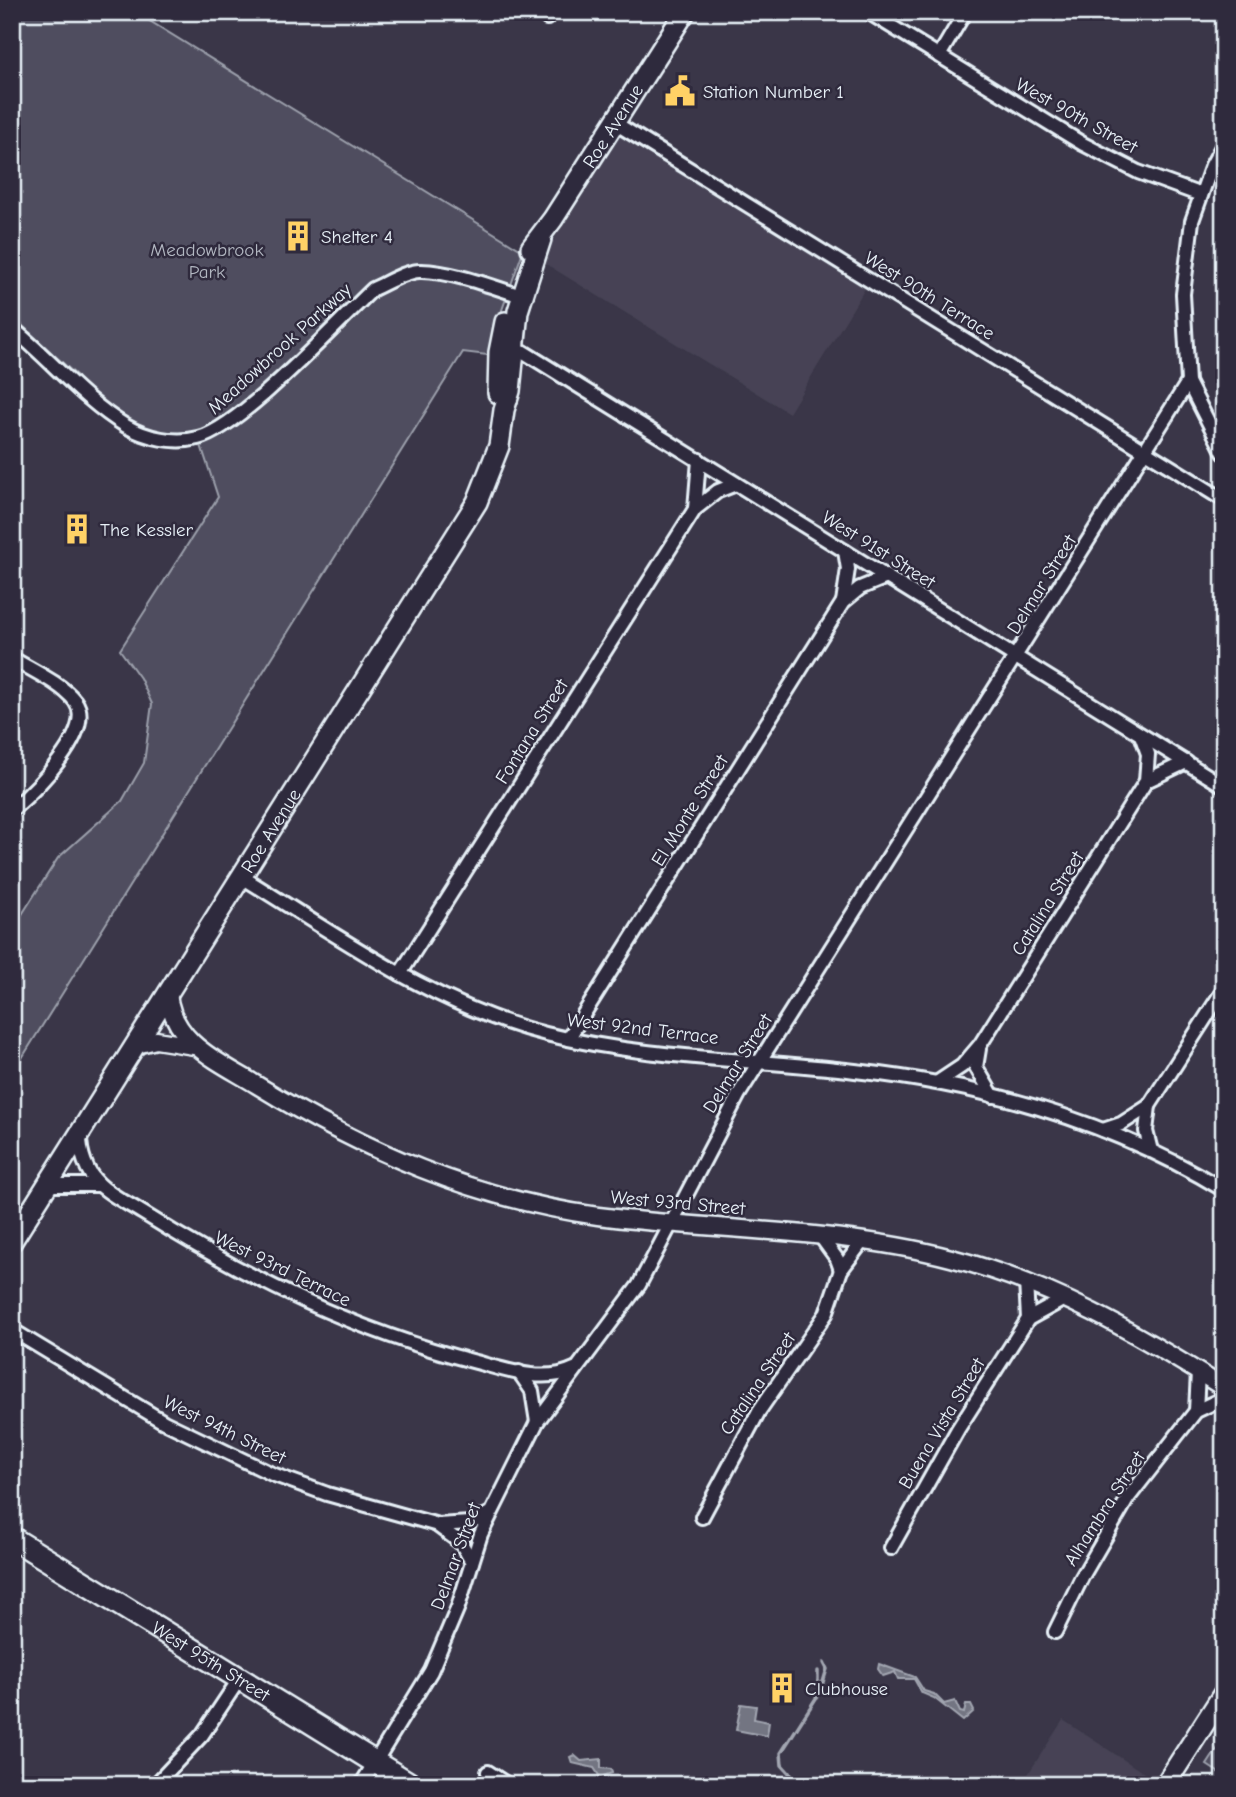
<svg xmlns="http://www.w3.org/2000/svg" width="1236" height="1797" viewBox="0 0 1236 1797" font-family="'Comic Neue',sans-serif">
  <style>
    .built { fill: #464354 }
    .green { fill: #504e5f; stroke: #9ca0ac; stroke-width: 2 }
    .water { fill: #737482; stroke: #a2a6b1; stroke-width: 2 }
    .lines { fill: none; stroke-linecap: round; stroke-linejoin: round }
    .stream { stroke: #a2a6b1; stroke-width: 3.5 }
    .minor-casing { stroke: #e8f1f8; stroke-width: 18 }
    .tertiary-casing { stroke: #e8f1f8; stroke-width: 21 }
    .secondary-casing { stroke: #e8f1f8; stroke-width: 24 }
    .primary-casing { stroke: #e8f1f8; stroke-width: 26 }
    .minor { stroke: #2f2a3d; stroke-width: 12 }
    .tertiary { stroke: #2f2a3d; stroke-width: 16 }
    .secondary { stroke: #2f2a3d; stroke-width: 19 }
    .primary { stroke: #2f2a3d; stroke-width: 21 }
    .labels { text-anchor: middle; stroke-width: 5; stroke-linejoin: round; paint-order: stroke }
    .poi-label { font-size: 19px; fill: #e8f1f8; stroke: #2f2a3d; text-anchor: start }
    .street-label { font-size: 19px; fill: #e8f1f8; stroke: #2f2a3d }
    .park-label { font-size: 19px; fill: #b3b8c2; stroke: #2f2a3d }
  </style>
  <rect width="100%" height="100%" fill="#3a3648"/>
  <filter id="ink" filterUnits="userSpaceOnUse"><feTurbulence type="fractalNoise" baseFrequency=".0143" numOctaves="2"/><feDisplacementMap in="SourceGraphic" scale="14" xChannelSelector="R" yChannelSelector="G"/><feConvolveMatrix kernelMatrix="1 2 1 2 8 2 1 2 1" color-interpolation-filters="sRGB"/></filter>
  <g filter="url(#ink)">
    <g class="built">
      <path d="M621,136L866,287L789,413L541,261L615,138Z"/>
      <path d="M1063,1720L1150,1777L1145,1785H1021Z"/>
    </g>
    <g class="green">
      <path d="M12,12H135L523,251L502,310L495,356L463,352L12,1074V930L58,858L122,801L144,763L152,704L140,678L120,650L218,497L197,433C147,442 114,411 78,382L77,376L12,316Z"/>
      <path d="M1224,1730V1776L1207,1765L1222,1742Z"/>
    </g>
    <g class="water">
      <path d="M879,1664L915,1677L924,1691L934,1694L944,1704L955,1701L960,1712L964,1713L966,1705H971L974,1711L963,1721L934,1698L922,1693L914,1679H898L895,1672L883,1676L878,1669Z"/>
      <path d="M741,1704L756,1706L754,1719L769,1722L767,1736L736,1730Z"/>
      <path d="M574,1755L581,1761L601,1759V1768L611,1769L612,1773L600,1777L594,1768L572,1763L570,1757Z"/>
    </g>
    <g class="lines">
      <g class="stream">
        <path d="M818,1671V1682L821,1686"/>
        <path d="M800,1785L782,1765L781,1753L820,1692L827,1669L824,1663"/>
      </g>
      <g class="minor-casing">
        <g id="minor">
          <path d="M543,12L547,18"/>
          <path d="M868,12L1083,144L1138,172L1201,195"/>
          <path d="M939,56L965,12"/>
          <path d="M615,123L1224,500"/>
          <path d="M1224,143L1212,165L1192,221L1183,294L1188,382L1224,453"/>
          <path d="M12,328C51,360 82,399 126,426C146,438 175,444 198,438C241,427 336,324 373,289C387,283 403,272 419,271C447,270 494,287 521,296"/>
          <path d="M514,346L1224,786"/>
          <path d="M695,509L699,460"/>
          <path d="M843,602L848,569L845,551"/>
          <path d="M12,658C31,670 61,683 75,701C97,730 33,792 12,810"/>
          <path d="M1141,735L1148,754L1146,781"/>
          <path d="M242,877C339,936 433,1006 546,1034C646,1059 752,1059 855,1071C984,1085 1112,1122 1224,1190"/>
          <path d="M400,974L695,509L718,491L736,484"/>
          <path d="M568,1039L843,602L860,588L887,577"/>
          <path d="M979,1049L976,1067L993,1096"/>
          <path d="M938,1082L962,1066L980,1045L1146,781L1186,762"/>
          <path d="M1149,1106L1146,1131L1151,1151"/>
          <path d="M1103,1130L1121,1124L1149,1106L1224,989"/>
          <path d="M80,1136C80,1153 86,1172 99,1184C111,1196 129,1204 143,1213C248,1279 355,1331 476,1362C506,1370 544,1384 574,1369"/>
          <path d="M47,1185H99"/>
          <path d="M821,1237L837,1259L841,1270"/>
          <path d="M1026,1281L1028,1319"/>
          <path d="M12,1330L164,1422L272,1474L327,1494L438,1525L470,1523L489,1514"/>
          <path d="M519,1372L532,1391L537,1422"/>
          <path d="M1196,1411L1198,1372"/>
          <path d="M702,1517L759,1411L826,1314L841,1270L862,1242"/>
          <path d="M438,1526L461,1543L472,1562"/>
          <path d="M891,1548L958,1429L1028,1319L1066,1298"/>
          <path d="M1055,1632L1082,1577L1128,1498L1196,1411L1224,1398"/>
          <path d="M488,1772L508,1785"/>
          <path d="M155,1785L202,1735L240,1678"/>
          <path d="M361,1785L431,1671L458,1607L481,1534L537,1422L639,1285L739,1094L1188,382"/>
        </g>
      </g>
      <g class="tertiary-casing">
        <g id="tertiary">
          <path d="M168,993C172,1043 220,1062 257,1085C363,1150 474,1199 598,1216C715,1231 836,1228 951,1258C1052,1284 1137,1333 1224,1388"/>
          <path d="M136,1045L156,1040L194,1046"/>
        </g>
      </g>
      <g class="secondary-casing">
        <g id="secondary">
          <path id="s1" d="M531,248L553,219L685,12"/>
          <path d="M498,393L499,352L505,322"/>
          <path id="s2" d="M12,1241L477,502L499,446L504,410L510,391L518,311L541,239"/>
          <path d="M1165,1785L1224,1693"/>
        </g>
      </g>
      <g class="primary-casing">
        <g id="primary">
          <path id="s3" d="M12,1538L412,1785"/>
        </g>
      </g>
      <use href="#minor" class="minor"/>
      <use href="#tertiary" class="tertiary"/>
      <use href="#secondary" class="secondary"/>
      <use href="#primary" class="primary"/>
    </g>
  </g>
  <defs>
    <g id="civic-bare" transform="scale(2.415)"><path d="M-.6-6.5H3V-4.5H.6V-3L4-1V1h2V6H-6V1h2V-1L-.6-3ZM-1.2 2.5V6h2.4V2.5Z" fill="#ffd166" stroke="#2f2a3d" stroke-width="2.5" paint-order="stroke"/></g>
    <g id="building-bare" transform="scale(2.415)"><path d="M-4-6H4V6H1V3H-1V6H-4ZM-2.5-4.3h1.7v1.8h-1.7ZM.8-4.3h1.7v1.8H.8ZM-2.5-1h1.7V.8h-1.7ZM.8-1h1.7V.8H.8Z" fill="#ffd166" stroke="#2f2a3d" stroke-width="2.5" paint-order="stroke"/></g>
  </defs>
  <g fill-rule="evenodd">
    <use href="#civic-bare" x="680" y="91"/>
    <use href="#building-bare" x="298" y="236"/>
    <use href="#building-bare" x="77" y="529"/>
    <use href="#building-bare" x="782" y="1688"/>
  </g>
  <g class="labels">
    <g class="poi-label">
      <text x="703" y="98">Station Number 1</text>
      <text x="321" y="243">Shelter 4</text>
      <text x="100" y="536">The Kessler</text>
      <text x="805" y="1695">Clubhouse</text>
    </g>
    <g class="street-label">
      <text transform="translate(1077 115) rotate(29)" y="7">West 90th Street</text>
      <text dy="7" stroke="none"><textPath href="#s1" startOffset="147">Roe Avenue</textPath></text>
      <text transform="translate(930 295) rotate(32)" y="7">West 90th Terrace</text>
      <text transform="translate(279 348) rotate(-42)" y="7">Meadowbrook Parkway</text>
      <text transform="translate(879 549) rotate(32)" y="7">West 91st Street</text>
      <text transform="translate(1041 584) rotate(-58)" y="7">Delmar Street</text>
      <text transform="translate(531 731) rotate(-58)" y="7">Fontana Street</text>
      <text transform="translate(689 810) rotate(-58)" y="7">El Monte Street</text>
      <text dy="7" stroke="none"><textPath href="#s2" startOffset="485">Roe Avenue</textPath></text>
      <text transform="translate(1047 903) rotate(-58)" y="7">Catalina Street</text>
      <text transform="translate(643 1028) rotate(7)" y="7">West 92nd Terrace</text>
      <text transform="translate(737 1063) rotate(-58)" y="7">Delmar Street</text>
      <text transform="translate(678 1202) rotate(5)" y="7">West 93rd Street</text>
      <text transform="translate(283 1268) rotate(26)" y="7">West 93rd Terrace</text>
      <text transform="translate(757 1383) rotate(-56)" y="7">Catalina Street</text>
      <text transform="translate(941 1423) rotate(-59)" y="7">Buena Vista Street</text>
      <text transform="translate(225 1429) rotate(26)" y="7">West 94th Street</text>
      <text transform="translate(1104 1508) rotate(-57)" y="7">Alhambra Street</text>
      <text transform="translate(455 1556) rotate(-70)" y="7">Delmar Street</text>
      <text dy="7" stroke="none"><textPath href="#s3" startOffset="234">West 95th Street</textPath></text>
    </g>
    <g class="park-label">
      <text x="207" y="256">Meadowbrook<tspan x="207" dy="22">Park</tspan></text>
    </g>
  </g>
  <rect width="1236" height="1797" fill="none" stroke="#2f2a3d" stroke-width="42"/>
  <rect x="21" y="21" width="1194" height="1755" fill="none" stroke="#e8f1f8" stroke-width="2.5" filter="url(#ink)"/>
</svg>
